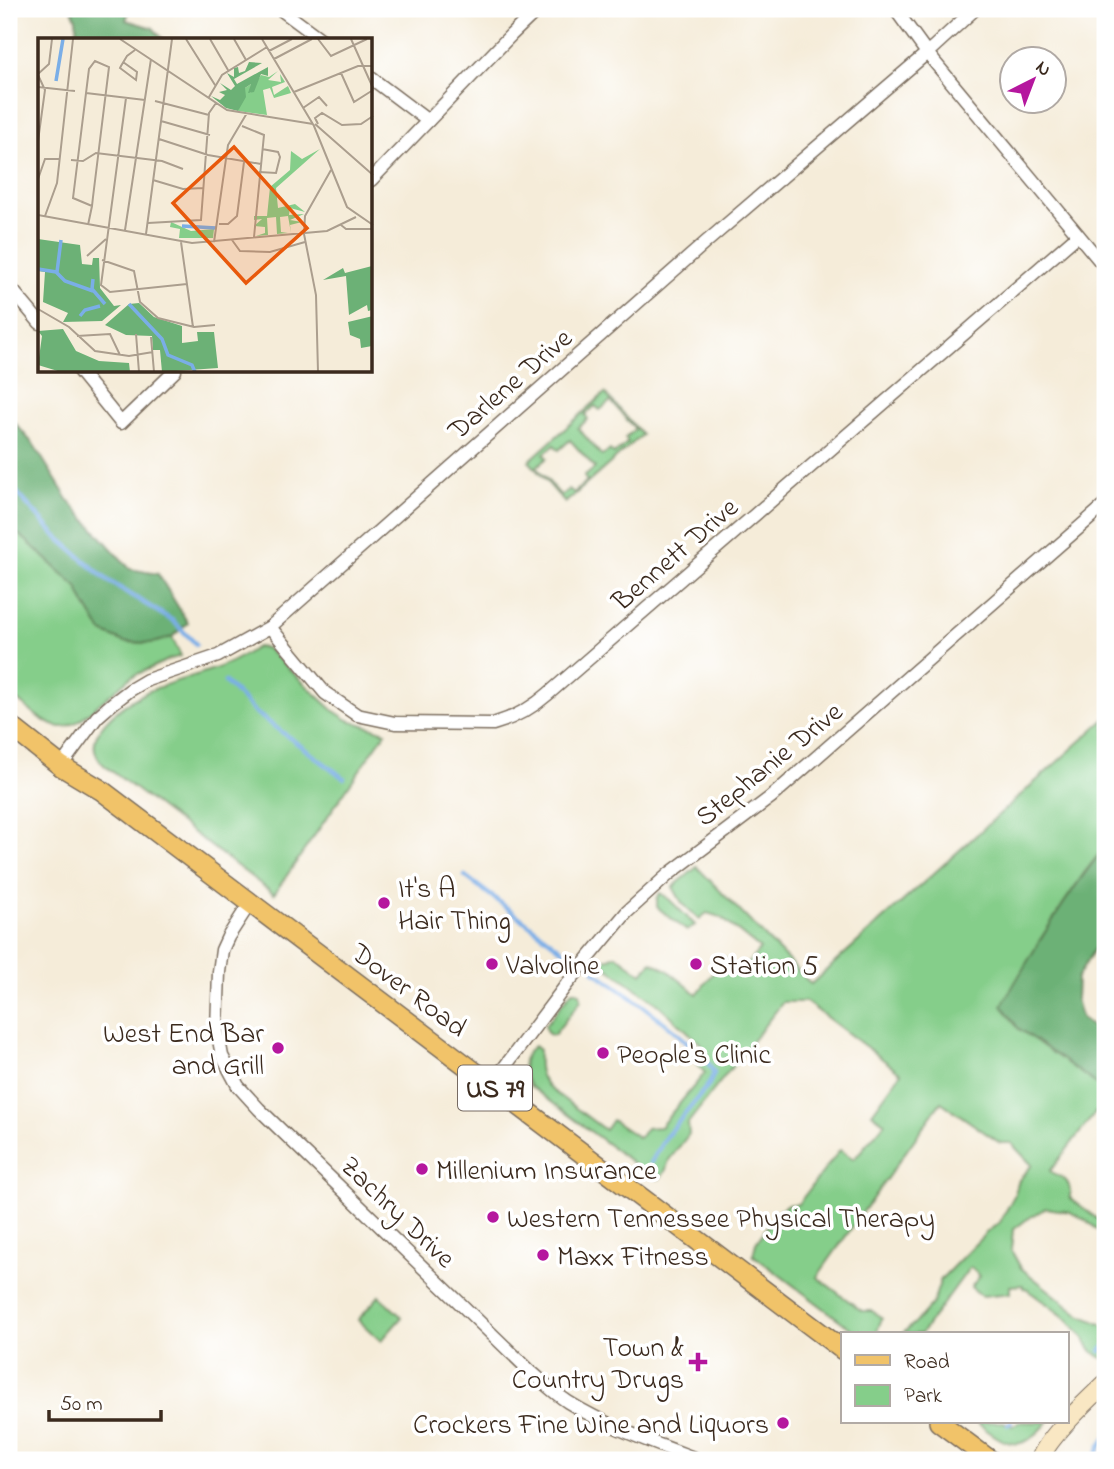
<svg xmlns="http://www.w3.org/2000/svg" width="1114" height="1469" viewBox="0 0 1114 1469" font-family="'Indie Flower',sans-serif">
  <style>
    .green { fill: #85ce8a; stroke: #607c54; stroke-width: 2; fill-rule: evenodd }
    .forest { fill: #6cb176; stroke: #546e4a; stroke-width: 2 }
    .lines { fill: none; stroke-linecap: round; stroke-linejoin: round }
    .stream { stroke: #7aaee7; stroke-width: 4.5 }
    .street-casing { stroke: #7c6e5f; stroke-width: 15 }
    .secondary-casing { stroke: #7c6e5f; stroke-width: 20 }
    .primary-casing { stroke: #7c6e5f; stroke-width: 22 }
    .street { stroke: #fff; stroke-width: 12 }
    .secondary { stroke: #f9e7c3; stroke-width: 18 }
    .primary { stroke: #f1c369; stroke-width: 19 }
    .poi-dot { fill: #b5179e; stroke: #fff; stroke-width: 2.5 }
    .labels { text-anchor: middle; stroke-width: 7; stroke-linejoin: round; paint-order: stroke }
    .shield { fill: #fff; stroke: #766a62; stroke-width: 2 }
    .shield-label { font-size: 26px; font-weight: bold; fill: #3b2a1e }
    .street-label { font-size: 28px; fill: #3b2a1e; stroke: #fff }
    .poi-label { font-size: 28px; fill: #3b2a1e; stroke: #fff; text-anchor: start }
    .inset-river { fill: none; stroke: #7aaee7; stroke-width: 3.5 }
    .inset-road { fill: none; stroke: #ab9e8e; stroke-width: 2 }
    .view { fill: #e8590c; fill-opacity: 0.15; stroke: #e8590c; stroke-width: 3.5 }
    .inset-edge { fill: none; stroke: #3b2a1e; stroke-width: 3.5 }
  </style>
  <rect width="100%" height="100%" fill="#fff"/>
  <filter id="ink" filterUnits="userSpaceOnUse"><feTurbulence type="fractalNoise" baseFrequency=".0143" numOctaves="2"/><feDisplacementMap in="SourceGraphic" scale="14" xChannelSelector="R" yChannelSelector="G"/><feConvolveMatrix kernelMatrix="1 2 1 2 8 2 1 2 1" color-interpolation-filters="sRGB"/></filter>
  <filter id="wash" filterUnits="userSpaceOnUse"><feTurbulence type="fractalNoise" baseFrequency=".00686" numOctaves="4" result="noise"/><feDisplacementMap in="SourceGraphic" scale="28" xChannelSelector="R" yChannelSelector="G"/><feGaussianBlur stdDeviation="1.57" result="paint"/><feColorMatrix in="noise" values="0 0 0 0 0 0 0 0 0 0 0 0 0 0 0 0 0 1.4 0 .05"/><feComposite in="paint" operator="in"/></filter>
  <g filter="url(#wash)">
    <rect width="100%" height="100%" fill="#f5ecd9"/>
    <g class="green">
      <path d="M605,393L642,435L565,503L529,461ZM611,401L635,429L625,438L628,442L614,454L610,450L602,456L578,428L588,419L585,415L595,406L600,410ZM570,440L595,468L584,477L587,481L574,493L569,489L561,496L536,467L547,458L544,454L554,445L559,450Z"/>
      <path d="M9,527L27,541L77,587L85,604L102,632L124,642L153,643L172,637L181,656L168,660L131,677L79,721C73,724 68,727 62,727C45,727 22,703 9,693Z"/>
      <path d="M257,647L266,648L334,711L348,720L386,732L274,894L105,766C73,737 123,704 147,692C167,683 188,678 208,671C225,666 242,657 257,647Z"/>
      <path d="M1105,719V847L1084,873L1043,935L1003,1005L1018,1028L1105,1090V1119L1096,1112L1050,1171C1064,1179 1071,1179 1070,1198L1105,1225V1236L1088,1222L1070,1212L1046,1208L1026,1220L1013,1230L1011,1250L1021,1268L1080,1315L1105,1326V1359C1092,1355 1090,1346 1082,1336C1068,1317 1048,1305 1030,1292L1028,1289L1023,1288V1285L1010,1286V1293L982,1296L971,1287L980,1276L970,1267L921,1334H902L917,1321L933,1303L941,1279L987,1232L1000,1222L1014,1196L1019,1180L1032,1165L1011,1143H1000L941,1102L817,1277L862,1311H872L882,1318L876,1334H858L753,1255L756,1243L776,1214L786,1205L798,1204L840,1150L854,1159L885,1123L872,1113L901,1073L806,1002H783L688,1123L689,1134L669,1160L665,1172L659,1179L653,1178L530,1086C521,1071 520,1057 534,1046L539,1050C538,1066 538,1076 549,1088L605,1130L612,1120L639,1138L646,1128L660,1127L705,1073L697,1064L702,1045L659,1005L600,962L616,955L642,974L652,962L666,969L697,994L725,958L742,971L760,949L720,917L707,913L699,919L682,903L673,887L697,867L811,984Z"/>
      <path d="M660,893L669,899L695,925L687,931L657,907V899Z"/>
      <path d="M572,991H577L580,993L581,1000L554,1035C548,1035 546,1033 545,1026Z"/>
      <path d="M379,1296L402,1317L381,1341L358,1320Z"/>
      <path d="M976,1422H1004L1012,1426L1019,1422H1048C1020,1455 1007,1446 976,1422Z"/>
    </g>
    <g class="forest">
      <path d="M72,9H130L126,20L153,28L164,40H77L76,19Z"/>
      <path d="M9,416L34,445L69,501L130,569L158,574L188,623L172,637L153,643L124,642L102,632L85,604L77,587L27,541L9,527Z"/>
      <path d="M1105,847V931L1077,978L1076,999L1081,1017L1105,1039V1090L1018,1028L1002,1005C1034,950 1065,896 1105,847Z"/>
    </g>
    <g class="lines">
      <g class="stream">
        <path d="M9,484L56,536L107,580L173,621L196,644"/>
        <path d="M225,682L256,713L344,778"/>
        <path d="M465,876L568,954"/>
        <path d="M594,971C627,994 660,1017 689,1044C699,1054 708,1060 714,1073L709,1084L665,1138L651,1163"/>
        <path d="M1101,1351L1105,1347"/>
        <path d="M1008,1424L1011,1422"/>
        <path d="M1096,1457L1100,1446L1105,1439"/>
      </g>
    </g>
  </g>
  <g filter="url(#ink)">
    <g class="lines">
      <g class="street-casing">
        <g id="street">
          <path d="M280,9L322,40"/>
          <path d="M895,9L927,53L1105,267"/>
          <path d="M371,78L428,121"/>
          <path d="M371,180L511,35L538,9"/>
          <path d="M9,286L40,323"/>
          <path d="M79,371L121,423L175,371"/>
          <path d="M270,627L325,693L357,715L395,723L493,724C514,718 531,709 548,694L1078,235"/>
          <path d="M61,766L97,717L113,703L130,690L147,680L218,656L270,627L705,243L927,53L975,9"/>
          <path d="M250,903L228,937L222,950L219,972L217,1029L222,1056L238,1086L259,1109L529,1370C542,1381 554,1393 568,1402C608,1427 654,1443 699,1460"/>
          <path d="M491,1085L567,984L627,912L669,874L771,797L1105,505"/>
        </g>
      </g>
      <g class="secondary-casing">
        <path id="secondary" d="M1040,1460C1046,1439 1088,1400 1105,1384"/>
      </g>
      <g class="primary-casing">
        <g id="primary">
          <path d="M9,725L61,766L101,790L843,1350"/>
          <path d="M939,1422L990,1460"/>
        </g>
      </g>
      <use href="#street" class="street"/>
      <use href="#secondary" class="secondary"/>
      <use href="#primary" class="primary"/>
    </g>
  </g>
  <g class="poi-dot">
    <circle cx="384" cy="903" r="7"/>
    <circle cx="492" cy="964" r="7"/>
    <circle cx="696" cy="964" r="7"/>
    <circle cx="278" cy="1048" r="7"/>
    <circle cx="603" cy="1053" r="7"/>
    <circle cx="422" cy="1169" r="7"/>
    <circle cx="493" cy="1217" r="7"/>
    <circle cx="543" cy="1255" r="7"/>
    <path d="M694.5 1351.5h7v7h7v7h-7v7h-7v-7h-7v-7h7z"/>
    <circle cx="783" cy="1423" r="7"/>
  </g>
  <g class="labels">
    <rect class="shield" x="458" y="1065.5" width="74" height="45" rx="5"/>
    <g class="shield-label">
      <text x="495" y="1097">US 79</text>
    </g>
    <g class="street-label">
      <text transform="translate(509 383) rotate(-41)" y="10">Darlene Drive</text>
      <text transform="translate(674 553) rotate(-41)" y="10">Bennett Drive</text>
      <text transform="translate(768 763) rotate(-39)" y="10">Stephanie Drive</text>
      <text transform="translate(410 989) rotate(37)" y="10">Dover Road</text>
      <text transform="translate(399 1211) rotate(44)" y="10">Zachry Drive</text>
    </g>
    <g class="poi-label">
      <text x="398" y="897">It's A<tspan x="398" dy="32">Hair Thing</tspan></text>
      <text x="506" y="974">Valvoline</text>
      <text x="710" y="974">Station 5</text>
      <text x="264" y="1042" text-anchor="end">West End Bar<tspan x="264" dy="32">and Grill</tspan></text>
      <text x="617" y="1063">People's Clinic</text>
      <text x="436" y="1179">Millenium Insurance</text>
      <text x="507" y="1227">Western Tennessee Physical Therapy</text>
      <text x="557" y="1265">Maxx Fitness</text>
      <text x="684" y="1356" text-anchor="end">Town &amp;<tspan x="684" dy="32">Country Drugs</tspan></text>
      <text x="769" y="1433" text-anchor="end">Crockers Fine Wine and Liquors</text>
    </g>
  </g>
  <g transform="translate(38 38)">
    <rect width="334" height="334" fill="#f5ecd9"/>
    <path d="M240,33L230,42L243,44L242,36L247,44L234,49L236,57L250,48L253,55L236,60L232,50L225,52L229,77L200,73L207,50L213,46L212,55L223,37L231,39ZM282,111L238,150L240,170L257,166L267,174L252,170L251,177L266,176L252,182L264,184L252,187L253,195L250,178L242,179L243,194L250,195L239,196L238,179L229,180L230,197L218,198L227,195V189L216,188L224,181L216,182V178H229L232,149L252,132L253,113L264,121ZM133,184L153,193L176,191L175,200H141L142,191L132,189Z" fill="#85ce8a"/>
    <path d="M211,24L224,25L196,41L199,46L230,29V38L223,36L216,54L210,55L213,46L207,50L208,59L200,73L188,70L173,58L182,62L187,57L181,54L189,52L182,45L193,52L197,48L189,35L196,39V30L200,29L201,35L207,33ZM0,201L42,207L44,226L54,227L55,220H61L62,250L76,268L83,267L64,283L25,284L30,275L5,264L7,234L0,233ZM334,228V272L330,273L329,267L311,277L308,238L285,242L305,230L307,235ZM101,265L116,279L144,288V305L160,303L159,294H176L180,330L124,334L122,312H115L114,298L88,297L67,287L91,266ZM335,278L334,308L323,310L322,301L312,297L310,284ZM25,291L38,313L61,323L91,325L92,334H23L0,327L4,298L0,293Z" fill="#6cb176"/>
    <path class="inset-river" d="M18,43L25,1M144,188L178,190M0,231L18,234L27,243L55,253M19,234L23,202M55,241L54,251L67,266M91,266L124,301L130,317L154,327L157,334M42,278L47,272L62,268"/>
    <path class="inset-road" d="M82,1L189,72L275,86M148,1L177,47M172,1L190,32M196,1L208,22M224,1L276,88L309,169L335,187M280,1L293,18L329,1M313,1L335,50M231,13L254,1M236,21L274,1M85,24L99,34L98,42L82,30L83,28L89,18L97,12M303,35L316,64L335,52M0,36L11,26L14,1M0,37L7,52L0,103M0,49L37,53M256,54L320,28H335M48,55L107,62M171,59L184,37L229,9M88,60L63,247L72,254L149,246M117,63L171,77M265,70L281,59L289,68M123,83L172,97M277,86L335,137M280,86L277,80L284,75L304,87L323,86L335,78M204,88L226,97L216,199M121,101L170,117L223,126M33,122L45,123L58,115L124,123L145,131M221,134L238,135L242,119L240,114L224,111M0,141L7,121H22M115,142L145,151L165,150M0,177L154,205L289,193L318,179M7,178L19,145L35,1M110,185L163,182L171,75L178,65M181,186H190L199,178L206,124M50,187L54,168L55,159L71,29L57,23L51,31L35,160L54,168M303,187L308,191H335M87,192L113,21M108,196L134,1M266,196L278,257L280,334M266,196L267,178L293,132M194,202L202,213L232,214L267,204M143,204L155,289M176,204L190,107L209,75M49,218L68,201M64,222L96,233L102,264L120,280L156,289L177,287M0,271L31,289L57,313L91,318L115,314M98,296L101,334M39,298L72,296L82,317M113,299L116,334"/>
    <path class="view" d="M196,109L269,190L208,245L135,165Z"/>
    <rect width="334" height="334" class="inset-edge"/>
  </g>
  <rect width="1114" height="1469" fill="none" stroke="#fff" stroke-width="35"/>
  <rect x="841" y="1332" width="228" height="91" fill="#ffffff" stroke="#b1aaa5" stroke-width="2"/>
  <rect x="855" y="1355" width="35" height="10" fill="#f1c369" stroke="#b1aaa5" stroke-width="2"/>
  <text x="904" y="1368" font-size="21" fill="#3b2a1e">Road</text>
  <rect x="855" y="1385" width="35" height="21" fill="#85ce8a" stroke="#b1aaa5" stroke-width="2"/>
  <text x="904" y="1402" font-size="21" fill="#3b2a1e">Park</text>
  <g transform="translate(1033 80) rotate(42)"><circle r="33" fill="#ffffff" stroke="#b1aaa5" stroke-width="2"/>
  <path d="M0-5L12 26L0 18L-12 26Z" fill="#b5179e"/>
  <text y="-10" font-size="19" font-weight="bold" text-anchor="middle" fill="#3b2a1e">N</text>
  </g>
  <path d="M49 1410v10h112v-10" fill="none" stroke="#3b2a1e" stroke-width="3.5"/>
  <text x="60" y="1410" font-size="21" fill="#3b2a1e" stroke="#ffffff" stroke-width="5" paint-order="stroke">50 m</text>
</svg>
